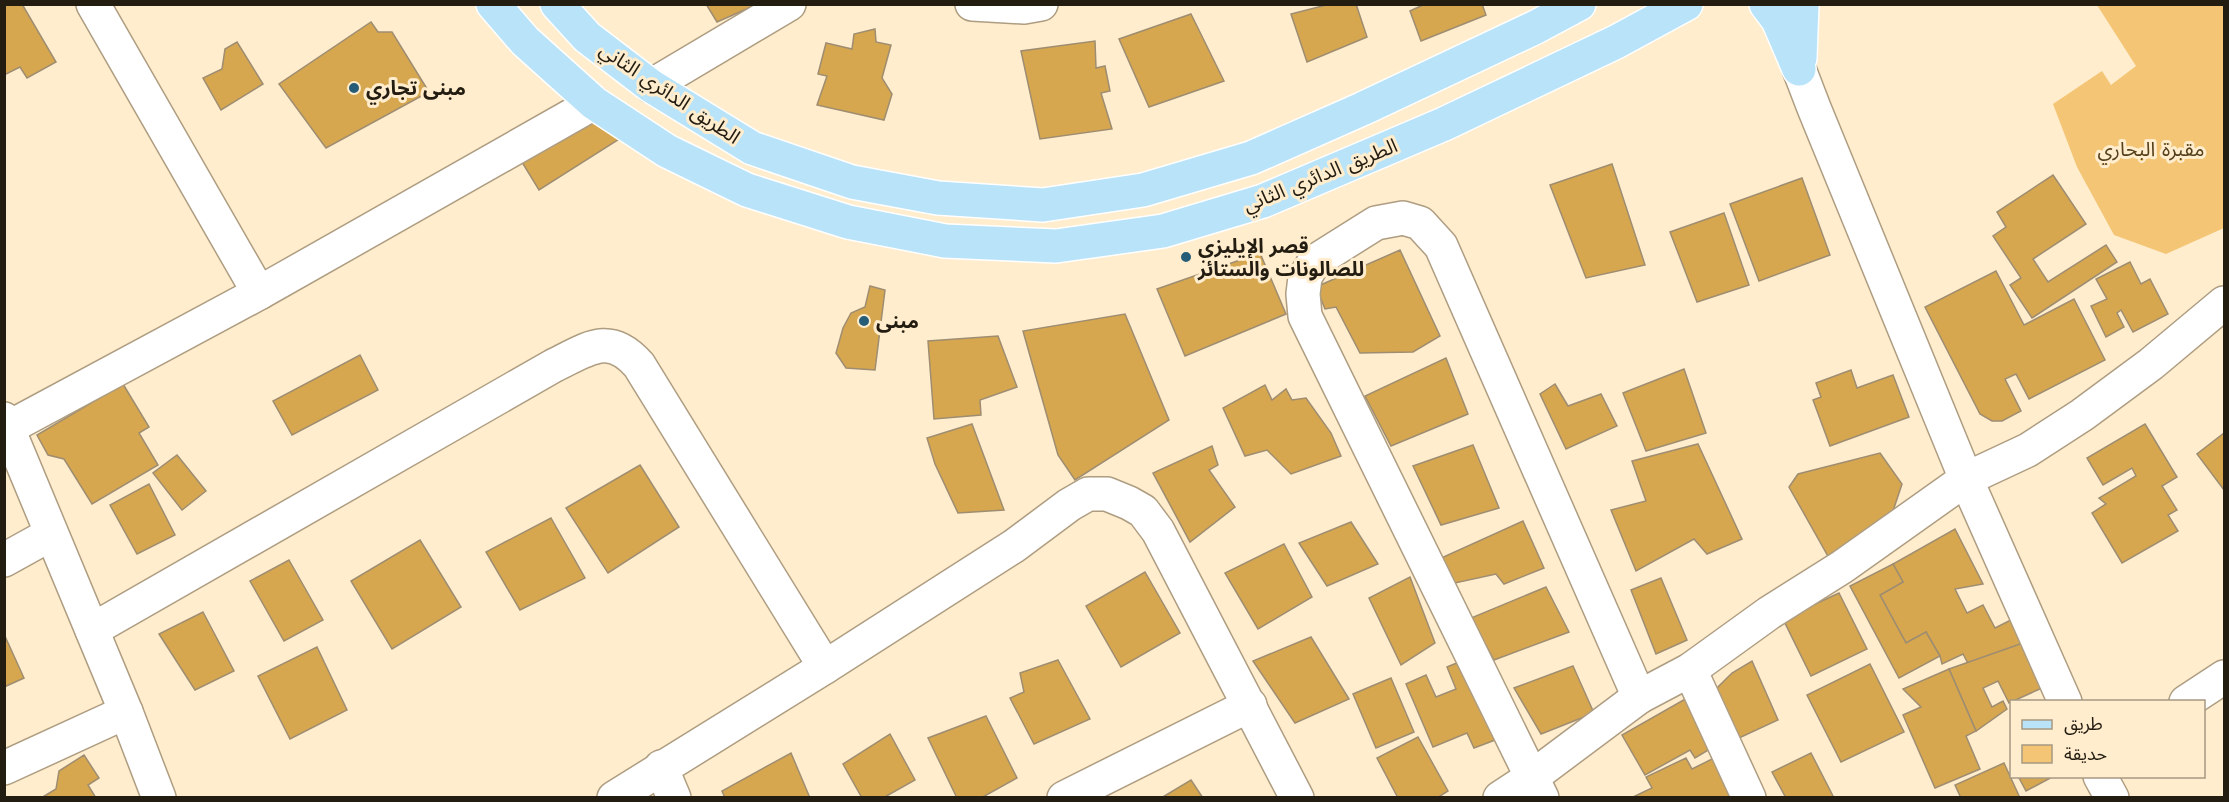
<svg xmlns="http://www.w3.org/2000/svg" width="2229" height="802" viewBox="0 0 2229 802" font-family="'Work Sans','Noto Sans Arabic',sans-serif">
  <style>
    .green { fill: #f3c574 }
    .building { fill: #d7a74f; stroke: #9e8d71; stroke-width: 1.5 }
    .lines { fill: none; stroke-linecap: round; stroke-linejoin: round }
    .minor-casing { stroke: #ae9d81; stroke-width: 36 }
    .major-casing { stroke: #fff; stroke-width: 36 }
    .minor { stroke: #fff; stroke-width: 33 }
    .major { stroke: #b8e3f9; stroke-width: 33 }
    .poi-dot { fill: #255c77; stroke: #ffedce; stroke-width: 2 }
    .labels { text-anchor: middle; stroke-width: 6; stroke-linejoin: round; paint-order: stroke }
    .poi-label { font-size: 20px; font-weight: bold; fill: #231c11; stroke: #ffedce; text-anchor: start }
    .street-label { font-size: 20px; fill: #231c11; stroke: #ffedce }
    .park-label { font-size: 20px; fill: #54401b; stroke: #ffedce }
  </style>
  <rect width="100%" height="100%" fill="#ffedce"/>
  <path class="green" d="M2097,5H2224V228L2166,254L2114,235L2077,167L2053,104L2102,71L2111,85L2136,66Z"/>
  <g class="building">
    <path d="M4,4H22L56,62L27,78L20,67L4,75Z"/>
    <path d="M706,4H758L717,22Z"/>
    <path d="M1330,4H1356L1367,37L1307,62L1291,14Z"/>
    <path d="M1425,4H1482L1486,15L1421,41L1410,11Z"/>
    <path d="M1191,14L1224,81L1149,107L1119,39Z"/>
    <path d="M371,22L378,32H392L429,92L326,148L279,84Z"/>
    <path d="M875,29L876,42L891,45L882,78L892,94L884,120L817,105L827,76L818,74L826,43L852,49L854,34Z"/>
    <path d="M1095,41L1096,68L1105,66L1110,91L1101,93L1112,129L1040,139L1021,51Z"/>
    <path d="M237,42L263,84L221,110L203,78L222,69L225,49Z"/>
    <path d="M581,103L621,138L539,190L509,141Z"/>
    <path d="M1612,164L1645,265L1586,278L1550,185Z"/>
    <path d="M2053,175L2086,224L2033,259L2048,282L2106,245L2117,262L2032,318L2010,285L2021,278L1993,236L2006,227L1997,212Z"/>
    <path d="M1802,178L1830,255L1759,281L1730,204Z"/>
    <path d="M1724,213L1749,285L1697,302L1670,232Z"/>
    <path d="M1400,250L1440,336L1413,352L1360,353L1336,307L1325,309L1316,287Z"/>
    <path d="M1260,253L1286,314L1185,356L1157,289Z"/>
    <path d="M2130,262L2141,284L2150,279L2168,314L2133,332L2121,310L2117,313L2124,327L2106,337L2091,306L2107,299L2096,279Z"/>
    <path d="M1996,271L2024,325L2074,299L2105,360L2029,399L2016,374L2005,379L2021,411L2002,421H1992L1980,414L1925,307Z"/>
    <path d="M870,286L885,290L875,370L846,368L836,353L843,328L851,313L865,307Z"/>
    <path d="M1125,314L1169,420L1075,480L1058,455L1023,331Z"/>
    <path d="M998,336L1017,387L980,400L981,415L934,419L928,341Z"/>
    <path d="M360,355L378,390L292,435L273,401Z"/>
    <path d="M1446,358L1468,414L1391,446L1365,396Z"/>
    <path d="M1684,369L1706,433L1646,451L1623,393Z"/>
    <path d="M1851,370L1857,388L1893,375L1909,417L1830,446L1813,400L1821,397L1816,383Z"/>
    <path d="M123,384L149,427L139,433L158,465L92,504L64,459L48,455L37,435Z"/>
    <path d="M1555,384L1568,406L1601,394L1617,426L1566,449L1540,394Z"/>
    <path d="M1265,385L1272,400L1286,389L1292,400L1306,398L1331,433L1341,456L1291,474L1267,450L1245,456L1223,408Z"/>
    <path d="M972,424L1004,510L958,513L935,464L927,438Z"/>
    <path d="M2145,424L2177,477L2162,486L2177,510L2168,515L2178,531L2122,563L2092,513L2106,504L2099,498L2136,476L2132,468L2103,485L2087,458Z"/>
    <path d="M2224,433V490L2197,454Z"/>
    <path d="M1698,444L1742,539L1707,554L1694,539L1636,571L1611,510L1646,501L1632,461Z"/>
    <path d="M1473,445L1499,508L1441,525L1413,466Z"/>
    <path d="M1212,446L1218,465L1209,470L1235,507L1190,542L1153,473Z"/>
    <path d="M1880,453L1902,484L1890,520L1829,558L1789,487L1798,474Z"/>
    <path d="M177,455L206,491L182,510L153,473Z"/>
    <path d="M640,465L679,527L608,573L566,508Z"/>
    <path d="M149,484L175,535L137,554L110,505Z"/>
    <path d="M551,518L585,578L520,610L486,552Z"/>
    <path d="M1523,521L1544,568L1504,584L1496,574L1455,583L1439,559Z"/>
    <path d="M1351,522L1378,564L1327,586L1299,543Z"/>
    <path d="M1955,529L1983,584L1955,589L1967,613L1983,605L1995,628L2019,616L2023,643L1971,669L1963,654L1942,664L1940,656L1926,632L1906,643L1880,595L1903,582L1893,564Z"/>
    <path d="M420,540L461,607L392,649L351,581Z"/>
    <path d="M1284,544L1312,597L1258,629L1225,573Z"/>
    <path d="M289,560L323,620L284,641L250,581Z"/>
    <path d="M1893,564L1903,582L1880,595L1906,643L1926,632L1940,656L1899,678L1850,586Z"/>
    <path d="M1145,572L1180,633L1121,667L1086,606Z"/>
    <path d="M1410,577L1435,643L1401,665L1369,598Z"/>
    <path d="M1661,578L1687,640L1656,654L1631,590Z"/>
    <path d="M1546,587L1569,632L1494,660L1471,618Z"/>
    <path d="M1839,593L1867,649L1811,676L1783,619Z"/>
    <path d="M203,612L234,671L195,690L159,634Z"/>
    <path d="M4,634L24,678L4,687Z"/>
    <path d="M1311,637L1349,699L1295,723L1253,661Z"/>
    <path d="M2023,643L2042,688L2009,703L1998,681L1983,688L1992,707L2003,701L2007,709L1976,731L1949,669Z"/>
    <path d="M317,647L347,710L290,739L258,676Z"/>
    <path d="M1469,658L1503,737L1474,748L1467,733L1433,747L1406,684L1426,675L1436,697L1456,689L1447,667Z"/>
    <path d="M1058,660L1090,719L1034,744L1010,698L1024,692L1020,673Z"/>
    <path d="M1752,661L1778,720L1739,738L1715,690L1732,673Z"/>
    <path d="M1870,664L1904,732L1841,762L1807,695Z"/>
    <path d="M1573,666L1594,713L1541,734L1514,688Z"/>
    <path d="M1949,669L1976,731L1966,736L1980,769L1935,788L1903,715L1921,707L1903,689Z"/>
    <path d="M1391,678L1414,732L1376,748L1353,694Z"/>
    <path d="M1687,698L1715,746L1695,758L1690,750L1645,775L1622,735Z"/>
    <path d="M986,716L1017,778L981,798H957L928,738Z"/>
    <path d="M890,734L915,780L883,798H862L843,764Z"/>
    <path d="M1418,737L1448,791L1437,798H1398L1377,758Z"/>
    <path d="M791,753L810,798H725L722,791Z"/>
    <path d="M1811,753L1834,798H1786L1772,772Z"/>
    <path d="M84,755L99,778L88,785L96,798H41L56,789L59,771Z"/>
    <path d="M1686,758L1692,769L1714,758L1734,798H1631L1652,788L1646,777Z"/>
    <path d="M2004,763L2020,798H1961L1955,785Z"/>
    <path d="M2018,776H2054L2026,791Z"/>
    <path d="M1191,780L1203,798H1161Z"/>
  </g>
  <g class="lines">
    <g class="minor-casing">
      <g id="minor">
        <path d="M93,4L259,293"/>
        <path d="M972,4L1024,7L1041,4"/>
        <path d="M1796,40L1799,69L1814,108L1966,479L2065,702"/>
        <path d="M651,86L789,4"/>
        <path d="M4,419L126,712L159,798"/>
        <path d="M8,428L259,293L594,103"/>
        <path d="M4,560L51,534"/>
        <path d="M92,630L553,366C588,349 609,331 639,365L825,667"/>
        <path d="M1690,670L1749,798"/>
        <path d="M2186,702L2224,677"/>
        <path d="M661,767L674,798"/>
        <path d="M4,768L126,712"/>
        <path d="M2100,776L2112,798"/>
        <path d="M614,798L825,667L1014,546L1069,505L1088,494H1107L1129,503L1143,511L1158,531L1297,798"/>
        <path d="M1064,798L1250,705"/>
        <path d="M1500,798L1532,777L1639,697L1690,670L1769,613L1842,567L1966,479L2028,450L2082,415L2151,364L2224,303"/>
        <path d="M1542,798L1305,316L1303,294L1305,277L1314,262L1376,223L1403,218L1420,223L1441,246L1639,697"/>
      </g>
    </g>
    <g class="major-casing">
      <g id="major">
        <path d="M493,4L525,41L594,103L667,151L747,190L848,222L945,241L1056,246L1163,231L1263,201L1444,124L1616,42L1686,4"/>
        <path d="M557,4L587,37L651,86L752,148L852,182L938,198L1043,205L1143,190L1251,158L1362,109L1536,27L1579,4"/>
        <path d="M1766,4L1778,20L1799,69"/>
        <path d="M1800,58L1802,4"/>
      </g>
    </g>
    <use href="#minor" class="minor"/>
    <use href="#major" class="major"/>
  </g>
  <g class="poi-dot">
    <circle cx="354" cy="88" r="6"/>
    <circle cx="1186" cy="257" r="6"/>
    <circle cx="864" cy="321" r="6"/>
  </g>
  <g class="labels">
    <g class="poi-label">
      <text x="366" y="95">مبنى تجاري</text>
      <text x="1198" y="253">قصر الإيليزي<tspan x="1198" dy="23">للصالونات والستائر</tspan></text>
      <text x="876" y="328">مبنى</text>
    </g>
    <g class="street-label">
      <text transform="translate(670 93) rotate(34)" y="7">الطريق الدائري الثاني</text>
      <text transform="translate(1320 175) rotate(-22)" y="7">الطريق الدائري الثاني</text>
    </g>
    <g class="park-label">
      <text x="2151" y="156">مقبرة البحاري</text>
    </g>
  </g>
  <rect width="2229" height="802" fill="none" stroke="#231c11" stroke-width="12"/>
  <rect x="2010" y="700" width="195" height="78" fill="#ffedce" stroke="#a79982" stroke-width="1.5"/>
  <rect x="2022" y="720" width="30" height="9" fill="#b8e3f9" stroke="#a79982" stroke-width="1.5"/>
  <text x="2064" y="730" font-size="18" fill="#231c11">طريق</text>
  <rect x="2022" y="745" width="30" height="18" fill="#f3c574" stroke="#a79982" stroke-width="1.5"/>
  <text x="2064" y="760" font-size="18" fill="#231c11">حديقة</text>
</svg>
